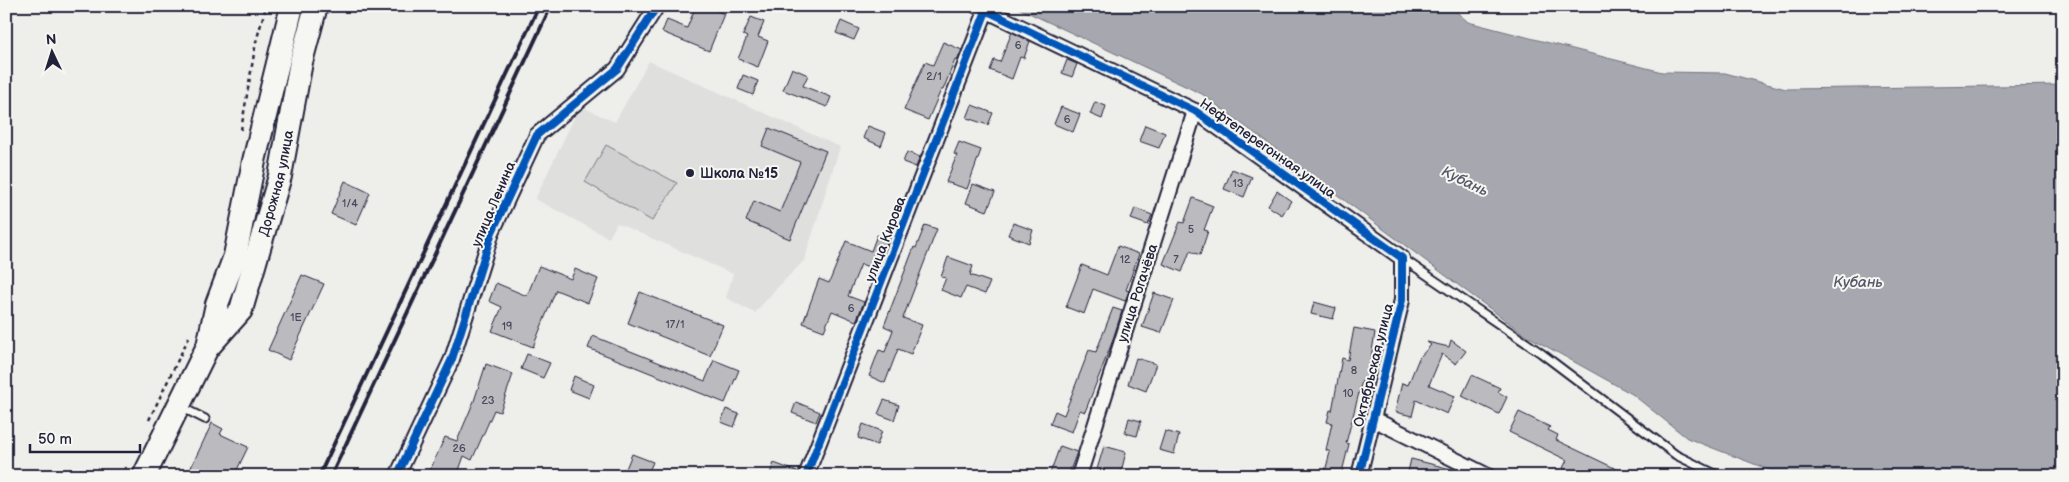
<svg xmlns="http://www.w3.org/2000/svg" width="2069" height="482" viewBox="0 0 2069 482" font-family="'Balsamiq Sans',sans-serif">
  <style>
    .built { fill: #dfdfde }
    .green { fill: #d0d0d1; stroke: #797986 }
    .water { fill: #a7a7af; stroke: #727281 }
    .building { fill: #bbbbbf; stroke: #22223b }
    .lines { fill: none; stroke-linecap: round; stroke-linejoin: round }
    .lane-casing { stroke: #22223b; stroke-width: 11 }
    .street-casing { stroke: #22223b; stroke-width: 18 }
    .primary-casing { stroke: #22223b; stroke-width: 26 }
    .path { stroke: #22223b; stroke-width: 2.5; stroke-dasharray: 4 4; stroke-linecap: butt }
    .lane { stroke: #f6f6f2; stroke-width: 7 }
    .street { stroke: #f6f6f2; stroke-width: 14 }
    .primary { stroke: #f6f6f2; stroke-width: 22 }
    .rail { stroke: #22223b; stroke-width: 4 }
    .cycleway-casing { stroke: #f6f6f2; stroke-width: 11 }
    .cycleway { stroke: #0057b8; stroke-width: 8 }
    .poi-dot { fill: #22223b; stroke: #f6f6f2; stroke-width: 2 }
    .labels { text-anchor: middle; stroke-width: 4; stroke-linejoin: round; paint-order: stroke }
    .number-label { font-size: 11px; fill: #48485c }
    .street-label { font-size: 14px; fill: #22223b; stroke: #f6f6f2 }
    .poi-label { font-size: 14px; font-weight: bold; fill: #22223b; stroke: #f6f6f2; text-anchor: start }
    .water-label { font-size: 15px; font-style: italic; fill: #575769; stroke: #f6f6f2 }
  </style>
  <rect width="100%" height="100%" fill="#eeeeeb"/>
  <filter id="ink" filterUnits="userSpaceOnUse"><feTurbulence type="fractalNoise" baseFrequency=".02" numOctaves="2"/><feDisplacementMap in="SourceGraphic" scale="10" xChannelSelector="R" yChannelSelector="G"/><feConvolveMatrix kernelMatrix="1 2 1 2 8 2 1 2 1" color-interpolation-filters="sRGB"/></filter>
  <g filter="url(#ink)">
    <path class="built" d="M649,61L840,147L804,261L774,291L755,313L726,298L733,274L617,223L609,238L535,199L580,106L615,122Z"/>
    <path class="green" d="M606,145L677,183L652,221L585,182Z"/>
    <path class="water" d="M1014,6H1450L1468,22L1662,72L1725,73L1786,89L2063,85V476H1785L1687,438L1632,394L1524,334L1202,94Z"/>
    <g class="building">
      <path d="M696,6H714L713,9L724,14L709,51L662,32L667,20L687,28Z"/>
      <path d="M751,17L764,22L758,37L768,41L758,67L738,59L747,37L743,35Z"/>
      <path d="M841,21L859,29L854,40L836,33Z"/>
      <path d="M1012,32L1030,41L1024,58L1020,57L1012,79L990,70L994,60L1000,62Z"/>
      <path d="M943,42L962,50L957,61L955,60L943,90H941L928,120L904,110L925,62L933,65Z"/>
      <path d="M1067,60L1077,64L1072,77L1062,73Z"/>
      <path d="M792,68L808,75L803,86L831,97L827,107L783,90Z"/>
      <path d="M743,75L758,81L753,95L738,89Z"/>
      <path d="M1095,102L1106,106L1102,119L1090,114Z"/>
      <path d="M972,105L993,113L988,125L967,118Z"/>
      <path d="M1061,107L1080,114L1073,132L1054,124Z"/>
      <path d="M1145,125L1165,133L1159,148L1139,141Z"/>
      <path d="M868,126L886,133L881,146L863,138Z"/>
      <path d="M769,128L826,151L790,239L746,221L754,201L780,212L800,162L762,146Z"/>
      <path d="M959,142L981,150L967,189L946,182L957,155L954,154Z"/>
      <path d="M907,152L920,157L916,167L903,162Z"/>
      <path d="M1232,169L1252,177L1244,197L1224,189Z"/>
      <path d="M345,181L370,193L356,225L331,214Z"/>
      <path d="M973,184L995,192L987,211L966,203Z"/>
      <path d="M1277,191L1291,201L1282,215L1268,206Z"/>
      <path d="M1193,198L1213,206L1204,230L1208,231L1200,255L1190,251L1182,272L1163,264L1180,222L1184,223Z"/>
      <path d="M1135,208L1152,215L1148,225L1131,219Z"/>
      <path d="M1013,223L1033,230L1029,243L1008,235Z"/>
      <path d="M925,225L937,229L903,318L922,325L911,354L898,349L885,383L869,376L879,350L885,352L893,330L884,326L914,247L916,248Z"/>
      <path d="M877,235L888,240L876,270L861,264L848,296L864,302L856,321L832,311L824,331L803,323L819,279L829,283L846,241L871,251Z"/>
      <path d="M1118,246L1139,254L1126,290L1129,291L1125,301L1093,289L1084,314L1066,307L1082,265L1107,275Z"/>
      <path d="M948,257L973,266L970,275L990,282L985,294L966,287L961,298L941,290L946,278L941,277Z"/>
      <path d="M539,266L571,279L575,269L598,279L588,303L556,290L533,347L492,331L502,307L489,301L496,283L527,296Z"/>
      <path d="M302,275L324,284L289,360L268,350Z"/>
      <path d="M640,292L723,325L710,356L628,323Z"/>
      <path d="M1154,293L1174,300L1161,333L1142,327Z"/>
      <path d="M1314,302L1336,308L1333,319L1311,314Z"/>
      <path d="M1113,308L1122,311L1111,345L1085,412L1080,410L1072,432L1050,424L1055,411L1064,415L1089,350L1096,352Z"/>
      <path d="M1354,328L1375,332L1370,365L1366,382L1362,381L1346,443L1349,444L1341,476H1324L1330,452L1326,450L1332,423L1327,422L1330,410L1332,411L1342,358L1348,360Z"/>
      <path d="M593,336L705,381L714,360L739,370L725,403L588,348Z"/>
      <path d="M1451,340L1466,351L1456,364L1442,354L1429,385L1455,396L1447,414L1416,400L1412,416L1395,412L1402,383L1408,385L1419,358L1431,345L1427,342L1449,347Z"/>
      <path d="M527,354L550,363L543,378L521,369Z"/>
      <path d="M1136,358L1156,364L1146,391L1128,384Z"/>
      <path d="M486,364L513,374L500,412L494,410L472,460L464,456L457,476H443L430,470L445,437L457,441L474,401Z"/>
      <path d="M1472,375L1500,388L1498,392L1507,397L1499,414L1462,396Z"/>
      <path d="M574,376L594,385L589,398L569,390Z"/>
      <path d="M884,400L899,405L894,420L878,414Z"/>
      <path d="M796,402L820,412L816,422L792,413Z"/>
      <path d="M726,409L739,414L734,427L721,422Z"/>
      <path d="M1519,412L1550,427L1548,430L1558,435L1556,440L1631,476H1579L1563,468L1567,460L1509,432Z"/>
      <path d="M1129,418L1141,421L1137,436L1125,433Z"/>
      <path d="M212,423L223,429L220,434L248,447L234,476H187Z"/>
      <path d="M863,424L882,431L877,445L858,438Z"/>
      <path d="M1165,431L1179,435L1174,454L1159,450Z"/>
      <path d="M1060,446L1077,452L1068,476H1049Z"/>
      <path d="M1104,446L1126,452L1120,476H1095Z"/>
      <path d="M632,454L653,462L647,476H623Z"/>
      <path d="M1411,459L1459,471L1461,472L1460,476H1424L1408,472Z"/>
      <path d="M774,463L798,472L797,476H769Z"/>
    </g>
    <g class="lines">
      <g class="lane-casing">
        <g id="lane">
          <path d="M1402,258L1541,353L1676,455L1719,476"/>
          <path d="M181,407L205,419"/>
        </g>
      </g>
      <g class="street-casing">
        <g id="street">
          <path d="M977,6L1195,111L1402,258V300L1359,476"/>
          <path d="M1373,419L1488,476"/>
          <path d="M397,476L452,359L492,232L537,135L617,69L657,6"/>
          <path d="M806,476L986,11"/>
          <path d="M1079,476L1195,111"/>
        </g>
      </g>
      <g class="primary-casing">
        <g id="primary">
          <path id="s1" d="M209,346L241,310L280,176L301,62L316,6"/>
          <path d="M144,476L208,346L217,304L235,256L254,161L292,6"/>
        </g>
      </g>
      <g class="path">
        <path d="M241,130L256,42L266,6"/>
        <path d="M149,420L190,335"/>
        <path d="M122,476L126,467"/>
      </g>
      <use href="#lane" class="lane"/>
      <use href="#street" class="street"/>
      <use href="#primary" class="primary"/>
      <g class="rail">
        <path d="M319,476L539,6"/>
        <path d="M331,476L551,6"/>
      </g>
      <g class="cycleway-casing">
        <g id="cycleway">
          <path d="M977,6L1195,111L1402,258V300L1359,476"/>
          <path d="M397,476L452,359L492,232L537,135L617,69L657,6"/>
          <path d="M806,476L986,11"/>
        </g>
      </g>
      <use href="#cycleway" class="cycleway"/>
    </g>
  </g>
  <circle class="poi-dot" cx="690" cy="173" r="5"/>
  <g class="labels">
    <g class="number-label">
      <text x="1018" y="49">6</text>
      <text x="934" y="80">2/1</text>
      <text x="1067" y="123">6</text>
      <text x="1238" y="187">13</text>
      <text x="350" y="207">1/4</text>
      <text x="1191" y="233">5</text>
      <text x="1125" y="263">12</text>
      <text x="1176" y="263">7</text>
      <text x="851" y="312">6</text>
      <text x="296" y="321">1Е</text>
      <text x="675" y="328">17/1</text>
      <text x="507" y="330">19</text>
      <text x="1354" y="374">8</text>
      <text x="1348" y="397">10</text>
      <text x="488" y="404">23</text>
      <text x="459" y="452">26</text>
    </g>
    <g class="street-label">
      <text transform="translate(1268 148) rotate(35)" y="5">Нефтеперегонная улица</text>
      <text dy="5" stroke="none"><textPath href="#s1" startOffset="180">Дорожная улица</textPath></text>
      <text transform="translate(493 204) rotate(-67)" y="5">улица Ленина</text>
      <text transform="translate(885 239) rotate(-69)" y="5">улица Кирова</text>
      <text transform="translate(1137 293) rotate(-72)" y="5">улица Рогачёва</text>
      <text transform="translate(1373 365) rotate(-76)" y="5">Октябрьская улица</text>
    </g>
    <g class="poi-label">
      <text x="700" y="178">Школа №15</text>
    </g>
    <g class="water-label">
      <text transform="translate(1465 181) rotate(26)" y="5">Кубань</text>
      <text x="1858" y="287">Кубань</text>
    </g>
  </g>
  <rect width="2069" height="482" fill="none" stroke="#f6f6f2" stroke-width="25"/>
  <rect x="12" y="12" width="2044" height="457" fill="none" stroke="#22223b" stroke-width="2" filter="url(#ink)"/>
  <g transform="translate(52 52) rotate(356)" stroke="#f6f6f2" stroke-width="4" paint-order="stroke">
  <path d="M0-4L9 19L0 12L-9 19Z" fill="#22223b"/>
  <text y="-8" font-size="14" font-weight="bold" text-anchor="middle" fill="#22223b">N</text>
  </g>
  <path d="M30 444v8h110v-8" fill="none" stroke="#22223b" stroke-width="2.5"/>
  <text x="38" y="444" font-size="15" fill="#22223b" stroke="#f6f6f2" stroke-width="4" paint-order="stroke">50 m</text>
</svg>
